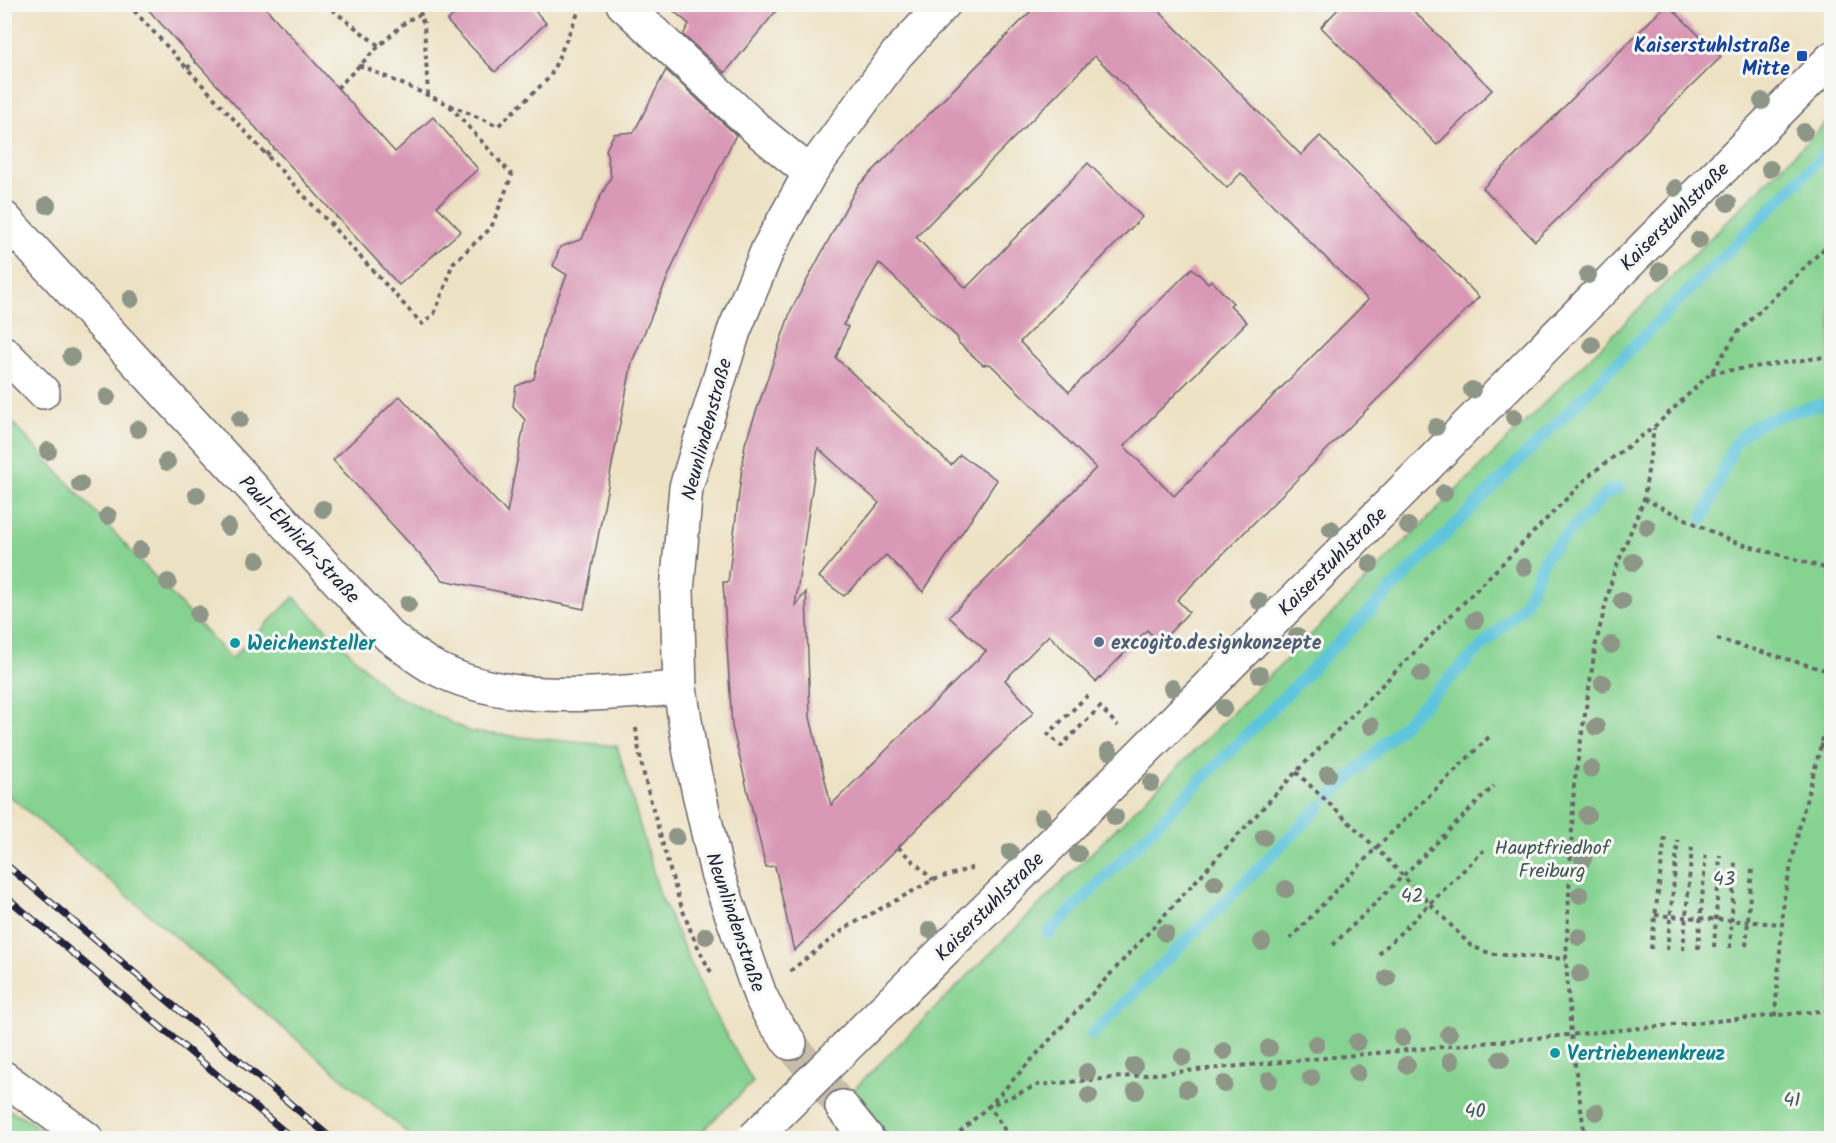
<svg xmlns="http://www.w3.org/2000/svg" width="1836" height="1143" viewBox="0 0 1836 1143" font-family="Kalam,sans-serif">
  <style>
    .green { fill: #86d391; stroke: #547a66; stroke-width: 1.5 }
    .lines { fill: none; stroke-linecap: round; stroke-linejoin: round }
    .stream { stroke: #5fc5dc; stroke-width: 12 }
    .building { fill: #d998b5; fill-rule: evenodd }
    .minor-tunnel { stroke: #c5bca9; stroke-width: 33; stroke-dasharray: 33 16; stroke-linecap: butt }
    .minor-casing { stroke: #69656b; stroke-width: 36 }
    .path { stroke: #69656b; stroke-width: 4; stroke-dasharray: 4.5 4.5; stroke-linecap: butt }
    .minor { stroke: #fff; stroke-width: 33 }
    .rail-casing { stroke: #22223b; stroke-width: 7 }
    .rail { stroke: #f6f6f2; stroke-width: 4.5; stroke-dasharray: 14; stroke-linecap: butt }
    .minor-bridge-casing { stroke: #69656b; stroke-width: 36; stroke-linecap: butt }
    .minor-bridge { stroke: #fff; stroke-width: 33 }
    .tree { fill: #8e9687 }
    .transit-dot { fill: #1a4fb4; stroke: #f6f6f2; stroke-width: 2 }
    .service-dot { fill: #5c6f8a; stroke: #f6f6f2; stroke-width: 2 }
    .culture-dot { fill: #0f9aa8; stroke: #f6f6f2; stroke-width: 2 }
    .labels { text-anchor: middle; stroke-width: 6; stroke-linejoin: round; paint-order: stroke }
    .transit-label { font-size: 20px; font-weight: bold; fill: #164399; stroke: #f6f6f2; text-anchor: end }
    .street-label { font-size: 20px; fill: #22223b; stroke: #f6f6f2 }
    .service-label { font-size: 20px; font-weight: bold; fill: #4e5e75; stroke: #f6f6f2; text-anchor: start }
    .culture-label { font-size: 20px; font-weight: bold; fill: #0d838f; stroke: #f6f6f2; text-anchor: start }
    .park-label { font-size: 20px; fill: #405755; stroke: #f6f6f2 }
  </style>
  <rect width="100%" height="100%" fill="#f6f6f2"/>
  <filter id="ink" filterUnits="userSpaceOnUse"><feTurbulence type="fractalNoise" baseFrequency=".0167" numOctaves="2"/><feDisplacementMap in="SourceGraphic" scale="12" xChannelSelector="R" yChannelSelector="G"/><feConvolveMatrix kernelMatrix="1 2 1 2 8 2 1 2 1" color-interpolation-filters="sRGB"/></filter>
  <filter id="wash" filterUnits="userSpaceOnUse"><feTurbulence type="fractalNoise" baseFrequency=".008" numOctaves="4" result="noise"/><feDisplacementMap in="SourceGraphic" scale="24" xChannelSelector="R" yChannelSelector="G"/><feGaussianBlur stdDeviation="1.35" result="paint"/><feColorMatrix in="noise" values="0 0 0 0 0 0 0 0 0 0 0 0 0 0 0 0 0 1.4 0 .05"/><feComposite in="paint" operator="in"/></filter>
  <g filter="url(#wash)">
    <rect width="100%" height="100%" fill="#eee2c5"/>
    <g class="green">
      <path d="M1831,118V1138H891L852,1091Z"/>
      <path d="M12,422L231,659L294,597L390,693L471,732L617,746L660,895L711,1008L753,1082L695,1138H413L5,792L4,429Z"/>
      <path d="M4,1108L23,1117L53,1138H5Z"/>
    </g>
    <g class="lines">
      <g class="stream">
        <path d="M1703,519L1735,443C1756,416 1800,411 1832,402"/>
        <path d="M1331,796L1524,605L1545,557L1609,491L1619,489"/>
        <path d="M1048,934L1832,147"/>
        <path d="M1092,1034L1321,806"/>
      </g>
    </g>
    <g id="blocks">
      <g class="building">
        <path d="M143,4H262L395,152L433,117L478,169L437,206L461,231L399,285Z"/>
        <path d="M465,4H529L546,23L495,72L447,21Z"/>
        <path d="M665,4H782L725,73L683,35L689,24Z"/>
        <path d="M1038,4H1152L1301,155L1320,136L1479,297L1177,600L1189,612L1160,643L1147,630L1096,682L1049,635L1005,680L1034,712L794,951L775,866L766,867L732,726L723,582H728L745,444L791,310L857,187ZM1095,56L1227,188L1241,173L1368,300L1174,496L1124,446L1247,322L1230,305L1233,303L1211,280L1208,283L1192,268L1069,392L1020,342L1142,217L1088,163L966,288L916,237ZM879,263L957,337L959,343L983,365L990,364L1096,468L949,617L986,651L831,805L810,717L806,592L795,606L818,448L879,503L819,577L844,596L886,555L923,592L997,480L960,455L951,465L836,358L848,327L843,325Z"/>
        <path d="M1343,4H1407L1492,90L1437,145L1321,27Z"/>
        <path d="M1667,4L1721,57L1535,241L1483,188Z"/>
        <path d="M666,70L736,135L684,239L632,362L584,609L443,580L333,460L400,396L507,513L525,420L513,406L516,386L534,379L544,332L567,275L553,266L560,247L582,239L597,203L611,177L606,150L614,134L634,132Z"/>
      </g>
    </g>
  </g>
  <g filter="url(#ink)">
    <use href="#blocks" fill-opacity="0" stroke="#69656b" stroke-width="1.5"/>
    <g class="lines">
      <path class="minor-tunnel" d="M790,1043L842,1107"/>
      <g class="minor-casing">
        <g id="minor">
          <path d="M623,4L760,132L810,173"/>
          <path d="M4,218L390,637C405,647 419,660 435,668C511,707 599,693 680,688"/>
          <path d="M4,353L43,392"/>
          <path d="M870,1023L1019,877L1832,58"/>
          <path d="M790,1043L771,1017L760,995L717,873L690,753L680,688L677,591L686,487L734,331L768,249L810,173L897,54L944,4"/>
          <path d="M4,1078L86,1138"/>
          <path d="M842,1107L867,1138"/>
        </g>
      </g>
      <g class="path">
        <path d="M128,4L422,324L434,314L447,282L452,264L491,228L512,175L448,104"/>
        <path d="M325,4L379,46L408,20L419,15L414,4"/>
        <path d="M263,5L264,4"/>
        <path d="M359,65L498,126L550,77L582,4"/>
        <path d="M187,68L195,62"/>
        <path d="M337,88L379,46"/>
        <path d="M428,95L424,23L419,15L439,4"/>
        <path d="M266,155L274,149"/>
        <path d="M330,225L337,218"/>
        <path d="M1711,373L1832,356"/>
        <path d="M1644,499L1731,541L1832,570"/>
        <path d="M1717,639L1832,672"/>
        <path d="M1088,695L1048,734L1061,746L1100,707L1118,726"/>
        <path d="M636,728C639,761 648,791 657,823C671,874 684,926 711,972"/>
        <path d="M1820,745L1832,748"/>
        <path d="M1296,772L1376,848L1471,946L1492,954L1566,959"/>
        <path d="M898,847L933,880"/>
        <path d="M1655,915L1782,924"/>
        <path d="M1290,939L1376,848L1492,734"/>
        <path d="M1333,945L1494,786"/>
        <path d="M1746,946L1752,869"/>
        <path d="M1714,947L1720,855"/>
        <path d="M1730,948L1735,861"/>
        <path d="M1651,949L1665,836"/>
        <path d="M1698,949L1706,851"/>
        <path d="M1667,950L1678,840"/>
        <path d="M1683,950L1692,847"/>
        <path d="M1379,954L1484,850"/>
        <path d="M790,971L847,927L933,880L975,867"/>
        <path d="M1775,1016L1784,898L1801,820L1832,704"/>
        <path d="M953,1138L989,1106L1038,1085L1832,1010"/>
        <path d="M1010,1138L989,1106L1296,772L1592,473L1654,427L1711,373L1737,333L1832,241"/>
        <path d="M1585,1138L1571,1035L1566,959L1574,785L1596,643L1613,575L1644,499L1654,428"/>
      </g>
      <use href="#minor" class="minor"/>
      <g class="rail-casing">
        <g id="rail">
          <path d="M4,863L331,1138"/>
          <path d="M4,895L292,1138"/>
        </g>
      </g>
      <use href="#rail" class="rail"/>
      <g class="minor-bridge-casing">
        <path id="minor-bridge" d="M754,1138L870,1023"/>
      </g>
      <use href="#minor-bridge" class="minor-bridge"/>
    </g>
    <g class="tree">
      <circle cx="1762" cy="101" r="9"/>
      <circle cx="1804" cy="132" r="9"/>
      <circle cx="1770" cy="169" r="9"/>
      <circle cx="1675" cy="188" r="9"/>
      <circle cx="1728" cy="203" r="9"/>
      <circle cx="47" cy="205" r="9"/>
      <circle cx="1699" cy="240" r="9"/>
      <circle cx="1660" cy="271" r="9"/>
      <circle cx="1588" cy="275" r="9"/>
      <circle cx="131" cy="299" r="9"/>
      <circle cx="1592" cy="345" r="9"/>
      <circle cx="71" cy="357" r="9"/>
      <circle cx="1472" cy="390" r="9"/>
      <circle cx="107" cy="397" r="9"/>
      <circle cx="1514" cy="417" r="9"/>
      <circle cx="240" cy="419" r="9"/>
      <circle cx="1436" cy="427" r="9"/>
      <circle cx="138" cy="429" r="9"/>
      <circle cx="48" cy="451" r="9"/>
      <circle cx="167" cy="462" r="9"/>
      <circle cx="80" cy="484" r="9"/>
      <circle cx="1444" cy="493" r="9"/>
      <circle cx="197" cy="495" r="9"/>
      <circle cx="323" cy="509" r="9"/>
      <circle cx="108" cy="516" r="9"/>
      <circle cx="1408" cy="526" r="9"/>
      <circle cx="228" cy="527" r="9"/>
      <circle cx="1647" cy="527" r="9"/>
      <circle cx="1331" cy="529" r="9"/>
      <circle cx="140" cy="550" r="9"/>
      <circle cx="257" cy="560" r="9"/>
      <circle cx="1633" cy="562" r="9"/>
      <circle cx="1370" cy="564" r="9"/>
      <circle cx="1524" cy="567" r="9"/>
      <circle cx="168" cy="582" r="9"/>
      <circle cx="1259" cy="601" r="9"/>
      <circle cx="1622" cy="601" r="9"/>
      <circle cx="408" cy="604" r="9"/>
      <circle cx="198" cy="614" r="9"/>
      <circle cx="1475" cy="620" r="9"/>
      <circle cx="1297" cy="636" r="9"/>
      <circle cx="1611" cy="645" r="9"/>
      <circle cx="1421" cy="674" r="9"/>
      <circle cx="1260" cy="675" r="9"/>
      <circle cx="1603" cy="683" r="9"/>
      <circle cx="1172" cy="688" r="9"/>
      <circle cx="1224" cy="708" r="9"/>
      <circle cx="1371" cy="726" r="9"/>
      <circle cx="1596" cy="727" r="9"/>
      <circle cx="1109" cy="751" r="9"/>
      <circle cx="1591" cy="769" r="9"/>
      <circle cx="1328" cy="774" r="9"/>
      <circle cx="1151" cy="783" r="9"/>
      <circle cx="1587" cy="815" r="9"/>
      <circle cx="1042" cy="817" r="9"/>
      <circle cx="1115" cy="817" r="9"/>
      <circle cx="676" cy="837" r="9"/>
      <circle cx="1264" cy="837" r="9"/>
      <circle cx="1010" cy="852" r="9"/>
      <circle cx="1078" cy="854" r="9"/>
      <circle cx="1583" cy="859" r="9"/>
      <circle cx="1215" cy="883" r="9"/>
      <circle cx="1286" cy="889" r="9"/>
      <circle cx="1580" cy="895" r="9"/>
      <circle cx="930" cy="930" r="9"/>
      <circle cx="1165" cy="933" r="9"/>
      <circle cx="706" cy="936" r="9"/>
      <circle cx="1579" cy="937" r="9"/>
      <circle cx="1262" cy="942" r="9"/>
      <circle cx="1580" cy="974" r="9"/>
      <circle cx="1387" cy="978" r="9"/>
      <circle cx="1449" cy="1034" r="9"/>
      <circle cx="1402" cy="1038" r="9"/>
      <circle cx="1357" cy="1042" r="9"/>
      <circle cx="1316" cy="1044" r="9"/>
      <circle cx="1269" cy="1048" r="9"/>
      <circle cx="1224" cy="1051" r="9"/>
      <circle cx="1183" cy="1057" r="9"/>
      <circle cx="1501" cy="1059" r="9"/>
      <circle cx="1451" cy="1061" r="9"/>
      <circle cx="1407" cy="1065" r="9"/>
      <circle cx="1134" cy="1066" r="9"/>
      <circle cx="1087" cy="1072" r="9"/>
      <circle cx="1357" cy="1073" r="9"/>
      <circle cx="1311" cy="1078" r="9"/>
      <circle cx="1269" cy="1080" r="9"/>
      <circle cx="1224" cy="1084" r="9"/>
      <circle cx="1187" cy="1089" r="9"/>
      <circle cx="1136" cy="1091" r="9"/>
      <circle cx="1089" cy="1096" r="9"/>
      <circle cx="1596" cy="1112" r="9"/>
    </g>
  </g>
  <rect class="transit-dot" x="1796" y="50" width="12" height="12" rx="3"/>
  <circle class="service-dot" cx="1099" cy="642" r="6"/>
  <g class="culture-dot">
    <circle cx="235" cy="643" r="6"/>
    <circle cx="1555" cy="1053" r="6"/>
  </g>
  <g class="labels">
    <g class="transit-label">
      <text x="1790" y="52">Kaiserstuhlstraße<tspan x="1790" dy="23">Mitte</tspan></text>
    </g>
    <g class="street-label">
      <text transform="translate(1674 216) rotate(-45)" y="7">Kaiserstuhlstraße</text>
      <text transform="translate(706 429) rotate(-75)" y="7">Neunlindenstraße</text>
      <text transform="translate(300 539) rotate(47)" y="7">Paul-Ehrlich-Straße</text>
      <text transform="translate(1332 561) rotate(-45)" y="7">Kaiserstuhlstraße</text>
      <text transform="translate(989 906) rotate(-45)" y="7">Kaiserstuhlstraße</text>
      <text transform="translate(736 922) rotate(71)" y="7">Neunlindenstraße</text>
    </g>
    <g class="service-label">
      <text x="1111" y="649">excogito.designkonzepte</text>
    </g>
    <g class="culture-label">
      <text x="247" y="650">Weichensteller</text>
      <text x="1567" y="1060">Vertriebenenkreuz</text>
    </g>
    <g class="park-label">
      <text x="1552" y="854">Hauptfriedhof<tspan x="1552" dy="23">Freiburg</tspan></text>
      <text x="1724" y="885">43</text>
      <text x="1412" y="902">42</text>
      <text x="1792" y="1106">41</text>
      <text x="1475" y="1117">40</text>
    </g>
  </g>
  <rect width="1836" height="1143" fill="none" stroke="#f6f6f2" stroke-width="24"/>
</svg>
